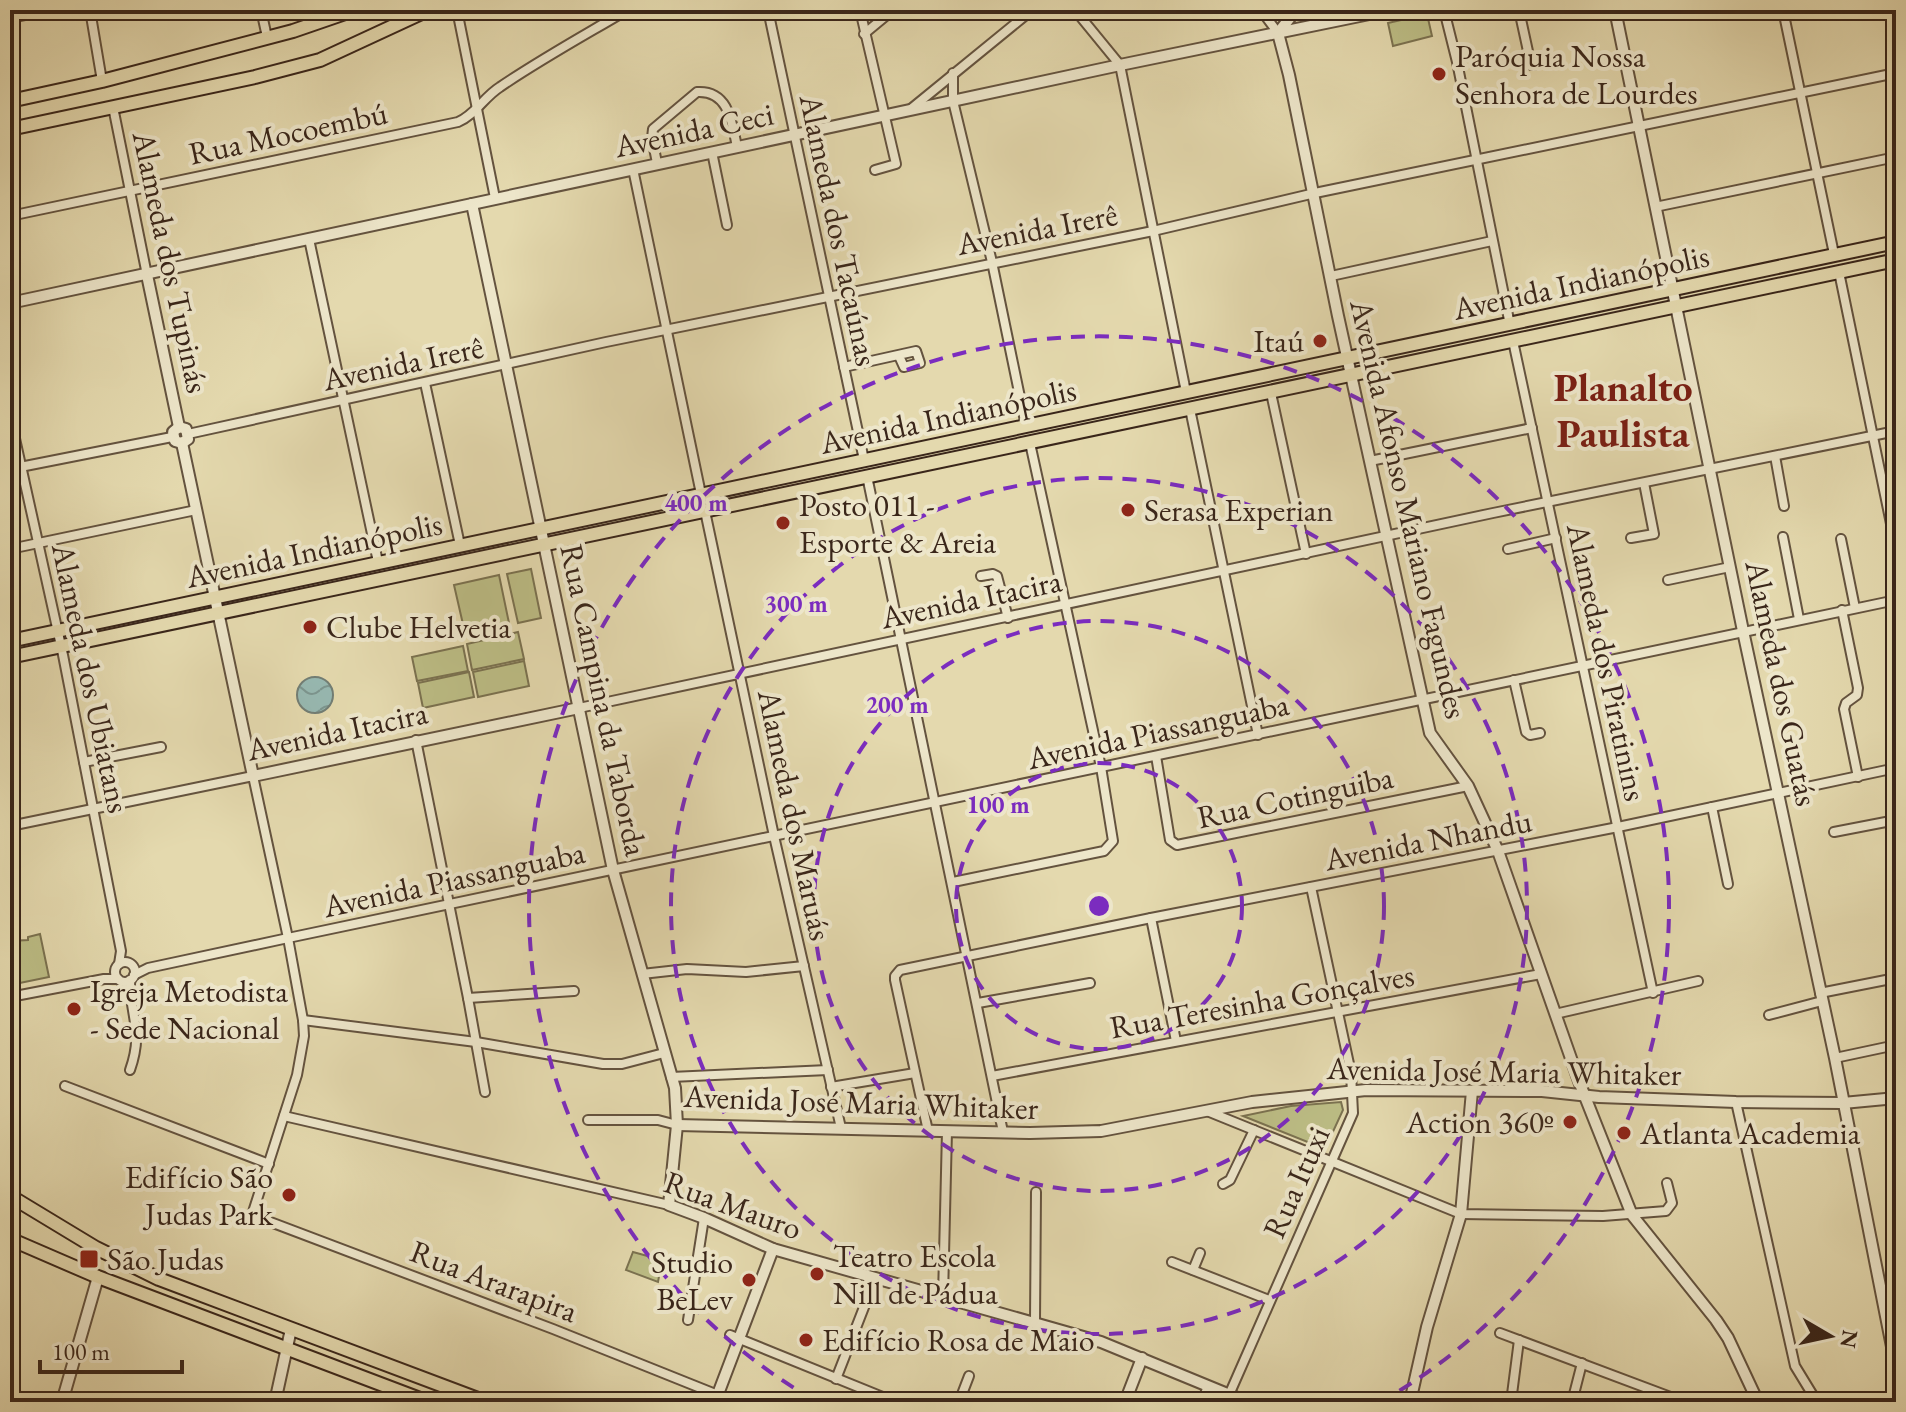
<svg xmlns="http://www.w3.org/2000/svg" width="1906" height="1412" viewBox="0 0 1906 1412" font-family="'EB Garamond',serif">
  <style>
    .green { fill: #bcbd85; stroke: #7b7250; stroke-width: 2 }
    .water { fill: url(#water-waves); stroke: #727e75; stroke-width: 2 }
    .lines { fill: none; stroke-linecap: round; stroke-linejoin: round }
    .minor-casing { stroke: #64533f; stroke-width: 12 }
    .tertiary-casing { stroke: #64533f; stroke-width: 14 }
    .primary-casing { stroke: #3a261a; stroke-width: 16 }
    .trunk-casing { stroke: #3a261a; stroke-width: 16 }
    .minor { stroke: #ede6ca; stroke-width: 8 }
    .tertiary { stroke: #ede6ca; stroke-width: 10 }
    .primary { stroke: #e4d9ae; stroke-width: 12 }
    .trunk { stroke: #e4d9ae; stroke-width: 12 }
    .ring { fill: none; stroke: #7b2cbf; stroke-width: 4; stroke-dasharray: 14 10 }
    .poi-dot { fill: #8f2418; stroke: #ede6ca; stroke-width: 3 }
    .labels { text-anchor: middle; stroke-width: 8; stroke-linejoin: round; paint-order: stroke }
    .poi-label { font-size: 32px; fill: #3a261a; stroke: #ede6ca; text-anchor: start }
    .street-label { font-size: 32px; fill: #3a261a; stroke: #ede6ca }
    .district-label { font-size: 40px; font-weight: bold; fill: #7a1f14; stroke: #ede6ca }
    .centre { fill: #7b2cbf; stroke: #ede6ca; stroke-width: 4 }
    .ring-label { font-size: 24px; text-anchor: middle; font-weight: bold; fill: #7b2cbf; stroke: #ede6ca; stroke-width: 8; stroke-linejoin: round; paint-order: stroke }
  </style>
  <defs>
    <pattern id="water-waves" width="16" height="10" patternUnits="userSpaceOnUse" patternTransform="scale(2)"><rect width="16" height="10" fill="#97b9b2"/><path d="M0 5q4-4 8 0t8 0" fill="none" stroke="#7c9690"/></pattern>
  </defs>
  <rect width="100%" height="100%" fill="#e4d9ae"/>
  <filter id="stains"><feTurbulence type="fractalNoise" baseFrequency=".0025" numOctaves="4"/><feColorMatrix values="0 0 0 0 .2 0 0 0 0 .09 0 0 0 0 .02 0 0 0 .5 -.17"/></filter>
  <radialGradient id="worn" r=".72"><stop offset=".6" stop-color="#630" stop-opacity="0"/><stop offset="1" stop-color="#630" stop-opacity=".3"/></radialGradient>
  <g class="green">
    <path d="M1427,14L1432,36L1393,46L1388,23Z"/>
    <path d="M531,569L541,618L518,623L507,574Z"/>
    <path d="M499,575L509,623L465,633L454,585Z"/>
    <path d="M518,632L524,659L472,670L467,644Z"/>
    <path d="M463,646L468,671L417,681L412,657Z"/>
    <path d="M524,661L529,686L478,697L473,672Z"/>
    <path d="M469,672L474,697L423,708L418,683Z"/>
    <path d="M40,934L49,977L10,985V941L28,940V937Z"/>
    <path d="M1341,1102L1343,1110L1325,1149L1243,1116L1291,1106Z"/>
    <path d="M633,1252L662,1260L658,1282L626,1270Z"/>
  </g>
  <circle class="water" cx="315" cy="695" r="18"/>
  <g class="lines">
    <g class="minor-casing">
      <g id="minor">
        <path d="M90,10L102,81"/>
        <path d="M261,10L267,37"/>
        <path d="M457,10L495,198"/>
        <path d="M768,10L864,460"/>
        <path d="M860,10L896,164L875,170"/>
        <path d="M1075,10L1120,65L1186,392"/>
        <path d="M1261,10L1278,33"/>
        <path d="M1444,10L1457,62L1510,325"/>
        <path d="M1519,10L1531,65L1552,61"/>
        <path d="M1783,10L1834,254"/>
        <path d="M10,18L49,10"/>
        <path d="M864,34L893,10"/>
        <path d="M953,73V101L992,262L1026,426"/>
        <path d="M113,107L147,275"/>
        <path d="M912,108L1032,10"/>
        <path d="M712,152L727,225"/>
        <path d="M657,163L652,138L653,129L697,92C729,90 732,123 737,147"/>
        <path d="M633,169L701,494"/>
        <path d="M1655,207L1896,157"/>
        <path d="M10,216L458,122C475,115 484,97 500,87C541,59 585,35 627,10"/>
        <path d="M309,239L378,562"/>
        <path d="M1839,272L1896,548"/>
        <path d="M1331,276L1492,241"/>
        <path d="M1513,341L1653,993"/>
        <path d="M844,367L916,351L920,363L904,367L899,356"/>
        <path d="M425,383L460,545"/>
        <path d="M1271,393L1306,554"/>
        <path d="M1190,409L1258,735"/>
        <path d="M10,416L63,655L121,951L119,964"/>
        <path d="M188,434L606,342L1153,231L1315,193L1896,73"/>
        <path d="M1775,456L1784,506"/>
        <path d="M1370,461L1532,428"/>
        <path d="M10,469L172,437"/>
        <path d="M867,476L1003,1132"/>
        <path d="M705,511L774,836L841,1128"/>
        <path d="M1783,537L1799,619"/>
        <path d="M1631,538L1654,534L1644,483"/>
        <path d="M1841,539L1855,608"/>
        <path d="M10,549L196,510"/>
        <path d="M1508,549L1556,538"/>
        <path d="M981,576L993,574L997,576L1008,618"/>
        <path d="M1668,580L1730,567"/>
        <path d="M1842,610L1858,688L1857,695L1846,703L1844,709L1858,777"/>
        <path d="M1514,680L1526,732L1530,735L1540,733"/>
        <path d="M579,708L1493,513L1896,431"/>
        <path d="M416,740L468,998L485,1092"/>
        <path d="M1156,756L1170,840L1177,845L1468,786"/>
        <path d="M84,762L161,747"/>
        <path d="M1712,807L1728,884"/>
        <path d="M10,826L253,776L288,938L303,1020L304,1036L297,1075L252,1215L553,1329L718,1395"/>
        <path d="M1834,832L1896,820"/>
        <path d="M953,882L1104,851L1113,841L1101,767L1030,443"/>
        <path d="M1151,918L1176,1041"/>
        <circle cx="125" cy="972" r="10"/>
        <path d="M642,974L687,969L746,972L804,966"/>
        <path d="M134,975L148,968L288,938L1896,600"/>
        <path d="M1820,993L1896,978"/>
        <path d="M10,997L104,979H118"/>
        <path d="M468,998L574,991"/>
        <path d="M978,1003L1090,983"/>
        <path d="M1555,1014L1698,981"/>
        <path d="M1769,1015L1822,1001"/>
        <path d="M303,1020L476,1042L603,1064H622L664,1053"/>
        <path d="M1835,1058L1896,1045"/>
        <path d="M130,1070C144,1030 130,1018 130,980"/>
        <path d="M992,1076L1541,974"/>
        <path d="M671,1077L828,1070"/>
        <path d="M65,1086L269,1164"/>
        <path d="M831,1087L915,1073"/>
        <path d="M1736,1102L1795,1366L1817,1402"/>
        <path d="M1207,1111L1461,1214L1603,1216L1666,1211L1672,1203L1667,1183"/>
        <path d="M284,1116L669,1205"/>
        <path d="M588,1120H658L677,1125"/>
        <path d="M928,1131L895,980V976L900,970L1151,918L1618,827L1896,768"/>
        <path d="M1223,1184L1230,1180L1254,1130"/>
        <path d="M1172,1262L1269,1300"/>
        <path d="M1193,1270L1200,1253"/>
        <path d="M943,1297L947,1131"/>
        <path d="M688,1320L704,1218"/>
        <path d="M1035,1321L1036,1192"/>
        <path d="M1500,1333L1684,1402"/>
        <path d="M730,1335L895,1402"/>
        <path d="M836,1379L875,1279"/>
        <path d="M10,1394L37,1402"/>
        <path d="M1229,1395L1353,1113L1351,1073L1311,887"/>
        <path d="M959,1402L969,1376"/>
        <path d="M1202,1402L1208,1386"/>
        <path d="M1511,1402L1519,1340"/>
        <path d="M1572,1402L1582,1363"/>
      </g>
    </g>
    <g class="tertiary-casing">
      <g id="tertiary">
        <path d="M1615,10L1743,631L1835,1058L1896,1367"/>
        <path d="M1278,33L1289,75L1338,316L1430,733L1468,786L1498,851L1580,1084L1632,1215L1716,1320L1728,1338L1758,1402"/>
        <path d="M1278,33L1296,10"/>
        <path d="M472,204L613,870L675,1088L677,1125L669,1205L704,1218L773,1249L1101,1342L1247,1402"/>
        <path d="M147,275L179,427"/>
        <path d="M10,303L1120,65L1389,10"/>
        <path d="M179,427L173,432L175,441L182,443"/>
        <path d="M179,427L186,429L188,439L182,443"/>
        <path d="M182,443L253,776L579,708"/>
        <path d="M677,1125L1030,1133L1101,1131L1252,1102L1366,1090L1542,1091L1599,1097L1736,1102L1843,1103L1896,1098"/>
        <path d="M62,1402L98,1277"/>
        <path d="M275,1402L291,1329"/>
        <path d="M715,1402L773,1249"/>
        <path d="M1125,1402L1142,1358"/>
        <path d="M1410,1402L1427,1327L1461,1214L1472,1091"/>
      </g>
    </g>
    <g class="primary-casing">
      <g id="primary">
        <path d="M10,641L1896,242"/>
        <path d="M10,657L1896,260"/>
        <path d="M10,1196L96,1248L159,1279L486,1402"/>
        <path d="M10,1239L98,1277L428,1402"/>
      </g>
    </g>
    <g class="trunk-casing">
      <g id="trunk">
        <path d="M10,101L102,81L293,31L354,10"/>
        <path d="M10,129L255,77L320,60L428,10"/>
      </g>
    </g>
    <use href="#minor" class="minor"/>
    <use href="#tertiary" class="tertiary"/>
    <use href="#primary" class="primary"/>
    <use href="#trunk" class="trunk"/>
  </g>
  <g class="ring">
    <circle cx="1099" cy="906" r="143"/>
    <circle cx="1099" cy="906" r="285"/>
    <circle cx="1099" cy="906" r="428"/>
    <path d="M814 1400A570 570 0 1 1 1384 1400"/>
  </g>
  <g class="poi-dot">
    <circle cx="1439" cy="74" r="8"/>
    <circle cx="1320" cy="341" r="8"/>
    <circle cx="1128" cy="510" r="8"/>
    <circle cx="783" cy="523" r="8"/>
    <circle cx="310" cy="627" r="8"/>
    <circle cx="74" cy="1009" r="8"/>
    <circle cx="1570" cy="1122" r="8"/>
    <circle cx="1624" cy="1133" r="8"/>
    <circle cx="289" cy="1195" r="8"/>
    <rect x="79" y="1249" width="20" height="20" rx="4"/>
    <circle cx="817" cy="1274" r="8"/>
    <circle cx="749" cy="1280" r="8"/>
    <circle cx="806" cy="1340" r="8"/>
  </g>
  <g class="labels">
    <g class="poi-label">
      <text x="1455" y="67">Paróquia Nossa<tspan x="1455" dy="37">Senhora de Lourdes</tspan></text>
      <text x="1304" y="352" text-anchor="end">Itaú</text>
      <text x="799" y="516">Posto 011 -<tspan x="799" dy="37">Esporte &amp; Areia</tspan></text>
      <text x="1144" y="521">Serasa Experian</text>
      <text x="326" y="638">Clube Helvetia</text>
      <text x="90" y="1002">Igreja Metodista<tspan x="90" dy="37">- Sede Nacional</tspan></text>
      <text x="1554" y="1133" text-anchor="end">Action 360º</text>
      <text x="1640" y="1144">Atlanta Academia</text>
      <text x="273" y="1188" text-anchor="end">Edifício São<tspan x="273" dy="37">Judas Park</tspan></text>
      <text x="833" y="1267">Teatro Escola<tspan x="833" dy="37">Nill de Pádua</tspan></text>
      <text x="107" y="1270">São Judas</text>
      <text x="733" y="1273" text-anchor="end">Studio<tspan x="733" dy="37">BeLev</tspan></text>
      <text x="822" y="1351">Edifício Rosa de Maio</text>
    </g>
    <g class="street-label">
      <text transform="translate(694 130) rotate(-12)" y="11">Avenida Ceci</text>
      <text transform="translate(288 133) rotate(-12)" y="11">Rua Mocoembú</text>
      <text transform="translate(1037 229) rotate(-11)" y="11">Avenida Irerê</text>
      <text transform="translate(839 230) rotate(78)" y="11">Alameda dos Tacaúnas</text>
      <text transform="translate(171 262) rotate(78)" y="11">Alameda dos Tupinás</text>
      <text transform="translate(1581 282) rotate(-12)" y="11">Avenida Indianópolis</text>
      <text transform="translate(403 363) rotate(-12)" y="11">Avenida Irerê</text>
      <text transform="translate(948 416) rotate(-12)" y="11">Avenida Indianópolis</text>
      <text transform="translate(1409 509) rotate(77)" y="11">Avenida Afonso Mariano Fagundes</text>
      <text transform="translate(314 550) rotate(-12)" y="11">Avenida Indianópolis</text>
      <text transform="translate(971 599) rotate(-12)" y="11">Avenida Itacira</text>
      <text transform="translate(1607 662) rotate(78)" y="11">Alameda dos Piratinins</text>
      <text transform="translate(91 678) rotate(78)" y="11">Alameda dos Ubiatans</text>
      <text transform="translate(1782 683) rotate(78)" y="11">Alameda dos Guatás</text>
      <text transform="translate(604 700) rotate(78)" y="11">Rua Campina da Taborda</text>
      <text transform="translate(337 731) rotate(-12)" y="11">Avenida Itacira</text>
      <text transform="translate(1158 731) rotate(-12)" y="11">Avenida Piassanguaba</text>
      <text transform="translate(1295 797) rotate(-12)" y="11">Rua Cotinguiba</text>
      <text transform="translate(795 815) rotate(78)" y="11">Alameda dos Maruás</text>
      <text transform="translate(1428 840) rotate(-11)" y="11">Avenida Nhandu</text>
      <text transform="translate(454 879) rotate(-12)" y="11">Avenida Piassanguaba</text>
      <text transform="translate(1262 1001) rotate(-10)" y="11">Rua Teresinha Gonçalves</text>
      <text transform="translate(1504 1071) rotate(1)" y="11">Avenida José Maria Whitaker</text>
      <text transform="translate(861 1102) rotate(2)" y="11">Avenida José Maria Whitaker</text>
      <text transform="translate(1296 1182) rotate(-66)" y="11">Rua Ituxi</text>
      <text transform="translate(733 1205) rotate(20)" y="11">Rua Mauro</text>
      <text transform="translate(494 1281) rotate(21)" y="11">Rua Ararapira</text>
    </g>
    <g class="district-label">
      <text x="1623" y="401">Planalto<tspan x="1623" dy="46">Paulista</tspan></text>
    </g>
  </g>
  <circle cx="1099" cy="906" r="12" class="centre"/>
  <g class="ring-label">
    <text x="696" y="511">400 m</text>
    <text x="796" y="612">300 m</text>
    <text x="897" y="713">200 m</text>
    <text x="998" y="813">100 m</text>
  </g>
  <rect width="1906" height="1412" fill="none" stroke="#e4d9ae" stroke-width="40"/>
  <rect x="12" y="12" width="1882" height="1388" fill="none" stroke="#3a261a" stroke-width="4"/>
  <rect x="20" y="20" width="1866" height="1372" fill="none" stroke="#3a261a" stroke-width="2"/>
  <g transform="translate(1830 1336) rotate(99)" stroke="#ede6ca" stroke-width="6" paint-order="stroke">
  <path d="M0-6L14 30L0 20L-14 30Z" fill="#3a261a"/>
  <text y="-12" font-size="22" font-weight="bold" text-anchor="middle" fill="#3a261a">N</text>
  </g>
  <path d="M40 1360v12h142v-12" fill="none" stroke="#3a261a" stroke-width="4"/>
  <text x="52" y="1360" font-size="24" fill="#3a261a" stroke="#ede6ca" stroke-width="6" paint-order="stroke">100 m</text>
  <rect width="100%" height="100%" filter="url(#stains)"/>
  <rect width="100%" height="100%" fill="url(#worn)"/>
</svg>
